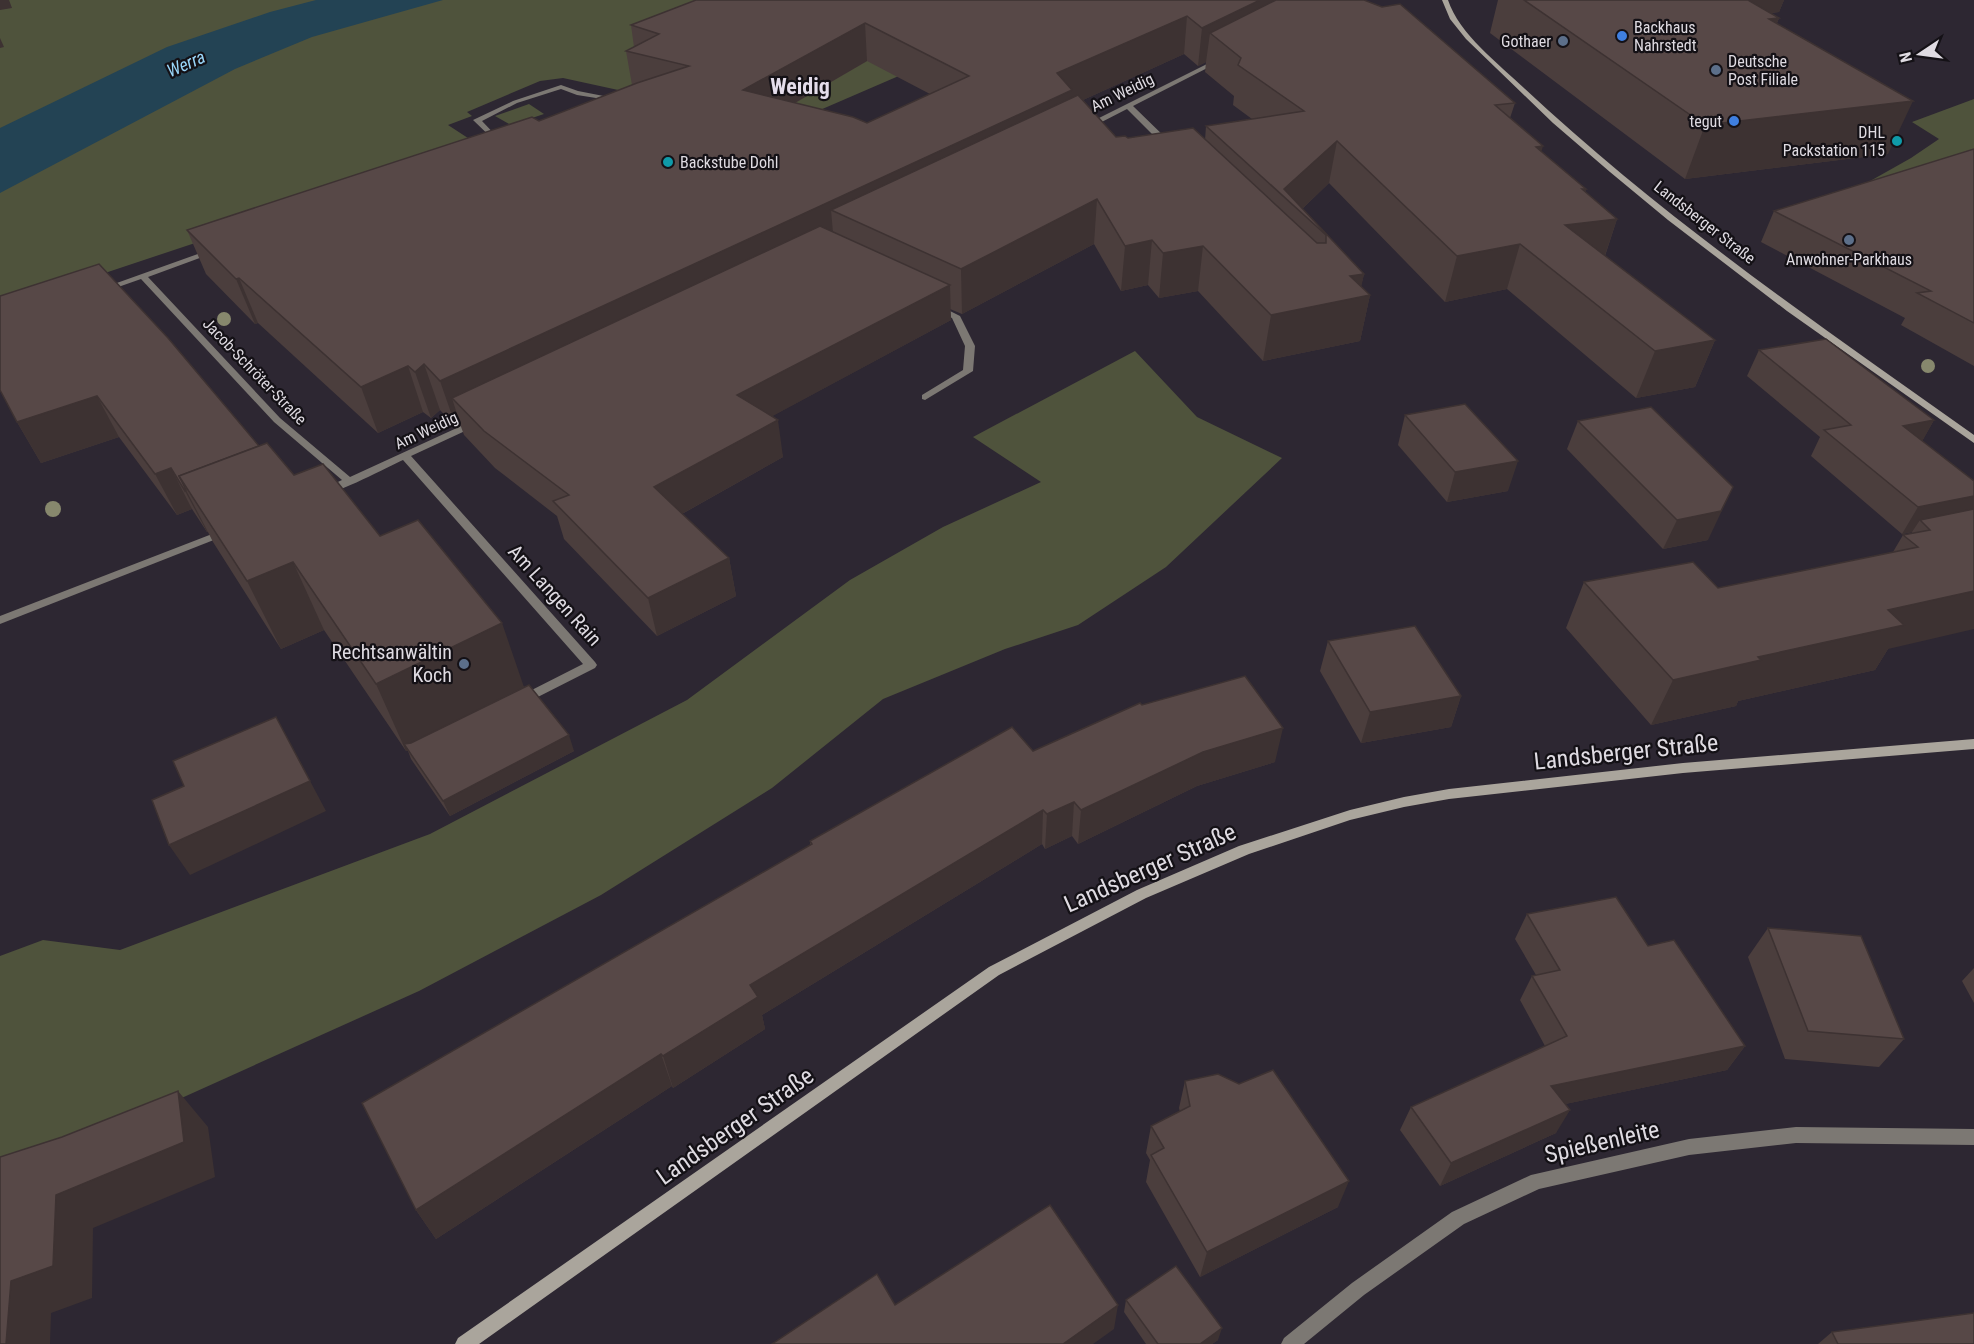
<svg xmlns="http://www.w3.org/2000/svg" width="1974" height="1344" viewBox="0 0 1974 1344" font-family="'Roboto Condensed',sans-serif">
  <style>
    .green { fill: #4f533c }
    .water { fill: #234354 }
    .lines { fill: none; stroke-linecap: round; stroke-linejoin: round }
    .lane { fill: #7c7873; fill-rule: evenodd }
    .street { fill: #7c7873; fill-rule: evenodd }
    .secondary { fill: #aaa59c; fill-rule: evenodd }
    .tree { fill: #87886d }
    .wall { fill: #4b3e3d; fill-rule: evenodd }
    .shaded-wall { fill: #3d3232 }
    .building { fill: #574847; stroke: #3d3232; stroke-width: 1.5; fill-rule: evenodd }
    .shop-dot { fill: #3f7fe0; stroke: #141116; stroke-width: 2 }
    .service-dot { fill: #5c6f8a; stroke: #141116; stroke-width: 2 }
    .culture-dot { fill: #0f9aa8; stroke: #141116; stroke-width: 2 }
    .labels { text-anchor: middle; stroke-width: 4.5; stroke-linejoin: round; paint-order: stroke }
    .far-poi-label { font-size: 16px; fill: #dfdbe2; stroke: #141116; text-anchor: start }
    .far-street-label { font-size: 16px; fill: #dfdbe2; stroke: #141116 }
    .far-water-label { font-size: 18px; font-style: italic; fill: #99d5f8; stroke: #141116 }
    .street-label { font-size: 20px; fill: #dfdbe2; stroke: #141116 }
    .poi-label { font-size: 20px; fill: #dfdbe2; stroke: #141116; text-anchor: end }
    .far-district-label { font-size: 22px; font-weight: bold; fill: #e4ddeb; stroke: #141116 }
    .near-street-label { font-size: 24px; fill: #dfdbe2; stroke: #141116 }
  </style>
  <rect width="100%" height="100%" fill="#2d2732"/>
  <g class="green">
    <path d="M0,0H1061L1012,27L783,126L563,78L540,81L467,112L472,116L448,125L471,140L387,179L0,308Z"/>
    <path d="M1974,99V196L1840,198L1911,158L1939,139L1912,122Z"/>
    <path d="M529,104L544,114L511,125L495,116Z"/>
    <path d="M1135,351L1197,417L1282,458L1166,567L1078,625L1005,649L883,699L772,788L601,895L419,991L55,1155L0,1170V956L43,940L120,950L430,834L687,700L850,580L943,527L1041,482L973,437Z"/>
  </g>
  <path class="water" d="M316,0H443L312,37L235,69L0,193V128L167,47L270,12Z"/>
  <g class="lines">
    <path class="lane" d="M936,304L960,316L975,346L973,371L925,400L922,399V395L963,370L965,346L952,318L933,309L932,307Z"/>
    <g class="street">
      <path d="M1219,58L1222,60L1221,61L1133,106L1170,142V146H1164L1127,109L1090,128L1083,126Z"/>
      <path d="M561,85L578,91L619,99L615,101L577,95L561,89L517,103L482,121L502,142L498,144L473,120L513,101Z"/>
      <path d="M209,250L216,252L148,277L280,418L350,477L472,421H478V425L411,456L595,662L597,665L595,668L526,703H518L516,700L518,697L583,664L403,460C387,467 334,496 321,494L320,492L321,490L342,480L274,422L141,279L104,292L100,289Z"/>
      <path d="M225,529L230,532L229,534L0,624V616Z"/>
      <path d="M1796,1127L1974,1129V1145L1796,1143L1689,1155L1539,1189L1464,1224L1364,1295L1304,1344H1281L1284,1338L1352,1283L1452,1212L1531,1175L1689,1139Z"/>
    </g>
    <g class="secondary">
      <path d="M1442,0H1448C1459,34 1499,64 1524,88C1663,218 1820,326 1974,435V443L1787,311L1668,220L1610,172L1553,123L1466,39L1450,19Z"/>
      <path d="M1974,739V749L1683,773L1449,799L1404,807L1350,820L1249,854L1146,898L999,975L479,1344H455L458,1338L989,967L1137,890L1239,846L1350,810L1404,797L1449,789L1683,763Z"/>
    </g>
  </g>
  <g class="tree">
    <circle cx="224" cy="319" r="7"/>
    <circle cx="1928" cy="366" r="7"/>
    <circle cx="53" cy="509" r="8"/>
  </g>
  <g class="wall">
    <path d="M1364,0L1515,103L1510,118L1542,152L1586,189L1585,192L1617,219L1605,256L1715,340L1695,387L1636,398L1507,289L1445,302L1329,183L1302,209L1364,274L1361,286L1370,295L1360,341L1263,361L1198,291L1159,298L1148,285L1121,291L1094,244L962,314L950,309L951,320L772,416L783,457L682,514L729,558L736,596L657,636L564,539L557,516L495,468L464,435L460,424L456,427L440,410L431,418L423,412L378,433L258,323L255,324L206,274L187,230L539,121L632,85L626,51L634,47L631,25ZM1184,54L1198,66L1206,62L1205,72L1234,96L1233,105L1252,119L1206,126L1205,140L1128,138L1116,137L1083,100ZM867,61L930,94L867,123L795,103Z"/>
    <path d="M1498,0H1784L1779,12L1771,13L1779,18L1777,23L1888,154L1685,179L1490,33Z"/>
    <path d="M1974,149V366L1901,325L1905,318L1761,242L1774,211Z"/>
    <path d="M0,296L259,446L294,475L380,536L525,688L574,751L450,816L411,759L408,751H406L324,630L281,649L213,542L208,532H207L192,509L177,515L119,437L41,463L17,422Z"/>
    <path d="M1759,350L1934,420L1922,441L1974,481L1888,649L1875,670L1738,701L1736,706L1651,725L1566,628L1584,582L1718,588L1893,552L1903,535L1911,534L1912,532L1902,534L1811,456L1820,437L1747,376Z"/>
    <path d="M1405,415L1508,491L1447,502L1398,445Z"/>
    <path d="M1578,421L1708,540L1663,549L1567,449Z"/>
    <path d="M1328,641L1461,696L1451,727L1361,743L1320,671Z"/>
    <path d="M1142,705L1275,762L1197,786L1078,844L1072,836L1045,849L1042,844L762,1015L765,1029L673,1088L672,1086L436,1239L416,1210L810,845V841L1033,751Z"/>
    <path d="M1527,914L1648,946L1745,1046L1727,1070L1565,1104L1556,1133L1440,1186L1400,1130L1411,1107L1545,1046L1520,1000L1532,976L1536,975L1515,939Z"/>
    <path d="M1768,928L1904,1039L1879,1067L1785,1059L1748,957Z"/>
    <path d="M1974,968V1003L1962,981Z"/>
    <path d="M1185,1081L1338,1207L1200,1277L1146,1182L1150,1160L1146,1153L1151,1126L1180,1112L1179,1108Z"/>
    <path d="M1126,1300L1218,1340L1212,1344H1146L1124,1312Z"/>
    <path d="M1832,1332L1974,1344H1818Z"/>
  </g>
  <g class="shaded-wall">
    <path d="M0,0H9L12,8L0,10Z"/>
    <path d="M1260,0H1300L1210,33L1206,62L1198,66L1202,28Z"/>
    <path d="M1694,0H1784L1779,12L1686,22Z"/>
    <path d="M1187,16L1184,54L1072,105L831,210L834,244L452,398L460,424L456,427L440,381L1057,73Z"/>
    <path d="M1779,18L1760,67L1769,19Z"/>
    <path d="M865,23L867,61L748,130L743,90Z"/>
    <path d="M0,38L4,47L0,48Z"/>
    <path d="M1913,101L1888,154L1685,179L1705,125Z"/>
    <path d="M1337,141L1329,183L1300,211L1284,189Z"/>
    <path d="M1543,146L1531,189L1536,147Z"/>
    <path d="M1582,189H1586L1574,224L1617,219L1602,264L1565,225Z"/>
    <path d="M1097,199L1094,244L962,314L961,269Z"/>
    <path d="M1152,240L1148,285L1121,291L1125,246Z"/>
    <path d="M1520,244L1507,289L1445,302L1457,256Z"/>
    <path d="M1203,246L1198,291L1159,298L1163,253Z"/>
    <path d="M1364,274L1359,297L1370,295L1360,341L1263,361L1271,315L1350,276Z"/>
    <path d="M239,278L258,323L255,324L236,279Z"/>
    <path d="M950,285L951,320L743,432L737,395Z"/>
    <path d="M1715,340L1695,387L1636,398L1655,351Z"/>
    <path d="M424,364L440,410L431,418L415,372Z"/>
    <path d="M408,366L423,412L378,433L361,387Z"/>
    <path d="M97,396L119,437L41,463L17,422Z"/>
    <path d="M778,420L783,457L662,525L654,487Z"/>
    <path d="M1934,420L1919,447L1903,426Z"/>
    <path d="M1518,461L1508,491L1447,502L1455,472Z"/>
    <path d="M171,468L192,509L177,515L155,474Z"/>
    <path d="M1733,487L1708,540L1663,549L1677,520Z"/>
    <path d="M186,490L208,532H207L185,491Z"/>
    <path d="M1974,496V517L1920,520L1912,532L1902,534L1918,507Z"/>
    <path d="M729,558L736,596L657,636L648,598Z"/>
    <path d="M293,562L324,630L281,649L247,581Z"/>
    <path d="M1974,591V629L1888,649L1875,670L1738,701L1736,706L1651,725L1673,680L1758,657L1888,610Z"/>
    <path d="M502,623L525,690L409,750L404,744L408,751H406L376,684Z"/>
    <path d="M1461,696L1451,727L1361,743L1370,712Z"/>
    <path d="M276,717L326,811L190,875L169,845Z"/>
    <path d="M1283,728L1275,762L1197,786L1078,844L1081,810L1203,752Z"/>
    <path d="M569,735L574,751L450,816L443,801Z"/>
    <path d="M1074,802L1072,836L1045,849L1047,814Z"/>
    <path d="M1043,810L1042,844L762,1015L765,1029L673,1088L663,1056L750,985Z"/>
    <path d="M1745,1046L1727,1070L1537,1110L1551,1086Z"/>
    <path d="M661,1054L672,1086L436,1239L416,1210Z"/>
    <path d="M178,1091L208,1127L215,1177L93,1228L92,1298L51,1313L50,1344H6L11,1281L56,1195Z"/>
    <path d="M1570,1110L1556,1133L1440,1186L1451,1163Z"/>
    <path d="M1349,1181L1338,1207L1200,1277L1207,1252Z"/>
    <path d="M1118,1305L1114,1329L1093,1344H1063Z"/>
    <path d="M1222,1328L1218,1340L1212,1344H1200Z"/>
  </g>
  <g class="building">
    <path d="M696,0H1260L1202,28L1187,16L1057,73L1072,90L440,381L424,364L415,372L408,366L361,387L239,278L236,279L187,230L532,117L539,121L637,83L689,66L626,51L659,34L631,25ZM865,23L969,76L867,123L853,117L743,90Z"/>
    <path d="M1276,0H1364L1382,7L1400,4L1515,103L1495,105L1543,146L1536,147L1586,189H1582L1617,219L1565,225L1715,340L1655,351L1520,244L1457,256L1337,141L1284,189L1364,274L1350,276L1370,295L1271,315L1203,246L1163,253L1152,240L1125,246L1097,199L961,269L831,210L1078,95L1116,137L1125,136L1128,138L1193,128L1317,243H1326V235L1206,126L1304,111L1238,65L1241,58L1210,33Z"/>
    <path d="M1524,0H1748L1779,18L1769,19L1913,101L1705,125Z"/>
    <path d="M1974,149V323L1917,293L1931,291L1774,211Z"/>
    <path d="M820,226L950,285L737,395L778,420L654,487L729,558L648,598L553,501L569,495L484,431L452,398Z"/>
    <path d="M99,264L168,338L259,446L179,476L186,490L185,491L171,468L155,474L97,396L17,422L0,390V296Z"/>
    <path d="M1826,339L1934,420L1903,426L1974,481V496L1918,507L1824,430L1851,425L1759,350Z"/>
    <path d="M1465,404L1518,461L1455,472L1405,415Z"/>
    <path d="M1651,407L1733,487L1721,511L1677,520L1578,421Z"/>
    <path d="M267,443L294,475L323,464L380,536L418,520L502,623L376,684L293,562L247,581L179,476Z"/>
    <path d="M1974,509V591L1888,610L1904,625L1758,657L1761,660L1673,680L1584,582L1693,562L1718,588L1918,547L1903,535L1930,530L1920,520Z"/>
    <path d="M1415,626L1461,696L1370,712L1328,641Z"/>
    <path d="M1245,676L1283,728L1203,752L1081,810L1074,802L1047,814L1043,810L750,985L758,997L663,1056L661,1054L416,1210L362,1103L812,844L810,841L1012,727L1033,751L1140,703L1142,705Z"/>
    <path d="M529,685L569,735L443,801L404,744L411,743Z"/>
    <path d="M276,717L310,781L169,845L152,800L184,786L173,761Z"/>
    <path d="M1616,897L1648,946L1674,940L1745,1046L1551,1086L1570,1110L1451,1163L1411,1107L1567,1036L1532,976L1560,970L1527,914Z"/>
    <path d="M1768,928L1861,936L1904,1039L1808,1031Z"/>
    <path d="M1273,1070L1349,1181L1207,1252L1151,1155L1164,1148L1151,1126L1190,1106L1185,1081L1218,1074L1239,1084Z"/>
    <path d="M178,1091L184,1142L56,1195L53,1266L11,1281L6,1344H0V1157L62,1137Z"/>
    <path d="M1050,1205L1118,1305L1063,1344H772L877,1274L895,1305Z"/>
    <path d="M1176,1266L1222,1328L1200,1344H1158L1126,1300Z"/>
    <path d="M1974,1313V1344H1838L1832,1332Z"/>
  </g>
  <g class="shop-dot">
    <circle cx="1622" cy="36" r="6"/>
    <circle cx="1734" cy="121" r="6"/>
  </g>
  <g class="service-dot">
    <circle cx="1563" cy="41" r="6"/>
    <circle cx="1716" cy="70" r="6"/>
    <circle cx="1849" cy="240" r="6"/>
    <circle cx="464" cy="664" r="6"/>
  </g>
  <g class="culture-dot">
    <circle cx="1897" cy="141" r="6"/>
    <circle cx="668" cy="162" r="6"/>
  </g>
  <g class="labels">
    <g class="far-poi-label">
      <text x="1634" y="33">Backhaus<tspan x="1634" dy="18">Nahrstedt</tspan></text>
      <text x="1551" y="47" text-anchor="end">Gothaer</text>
      <text x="1728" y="67">Deutsche<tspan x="1728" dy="18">Post Filiale</tspan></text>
      <text x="1722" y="127" text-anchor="end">tegut</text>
      <text x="1885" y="138" text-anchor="end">DHL<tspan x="1885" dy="18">Packstation 115</tspan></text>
      <text x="680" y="168">Backstube Dohl</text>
      <text x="1849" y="265" text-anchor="middle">Anwohner-Parkhaus</text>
    </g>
    <g class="far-street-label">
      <text transform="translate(1122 92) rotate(-26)" y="6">Am Weidig</text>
      <text transform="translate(1705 222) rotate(38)" y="6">Landsberger Straße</text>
      <text transform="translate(255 371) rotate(46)" y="6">Jacob-Schröter-Straße</text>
      <text transform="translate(426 430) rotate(-25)" y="6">Am Weidig</text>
    </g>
    <g class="far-water-label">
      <text transform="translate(186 64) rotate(-24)" y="6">Werra</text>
    </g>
    <g class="street-label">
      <text transform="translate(555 595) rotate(48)" y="7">Am Langen Rain</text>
    </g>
    <g class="poi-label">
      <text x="452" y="659">Rechtsanwältin<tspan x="452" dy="23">Koch</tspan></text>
    </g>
    <g class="far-district-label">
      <text x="800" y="94">Weidig</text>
    </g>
    <g class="near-street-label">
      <text transform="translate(1626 752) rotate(-6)" y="8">Landsberger Straße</text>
      <text transform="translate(1150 868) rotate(-24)" y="8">Landsberger Straße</text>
      <text transform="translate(735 1126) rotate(-35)" y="8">Landsberger Straße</text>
      <text transform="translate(1602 1142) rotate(-13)" y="8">Spießenleite</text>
    </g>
  </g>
  <g transform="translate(1920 54) rotate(257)" stroke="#141116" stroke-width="4.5" paint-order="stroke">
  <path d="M0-4.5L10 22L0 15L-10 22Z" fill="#dfdbe2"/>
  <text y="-9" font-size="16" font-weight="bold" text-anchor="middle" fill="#dfdbe2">N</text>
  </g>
</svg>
